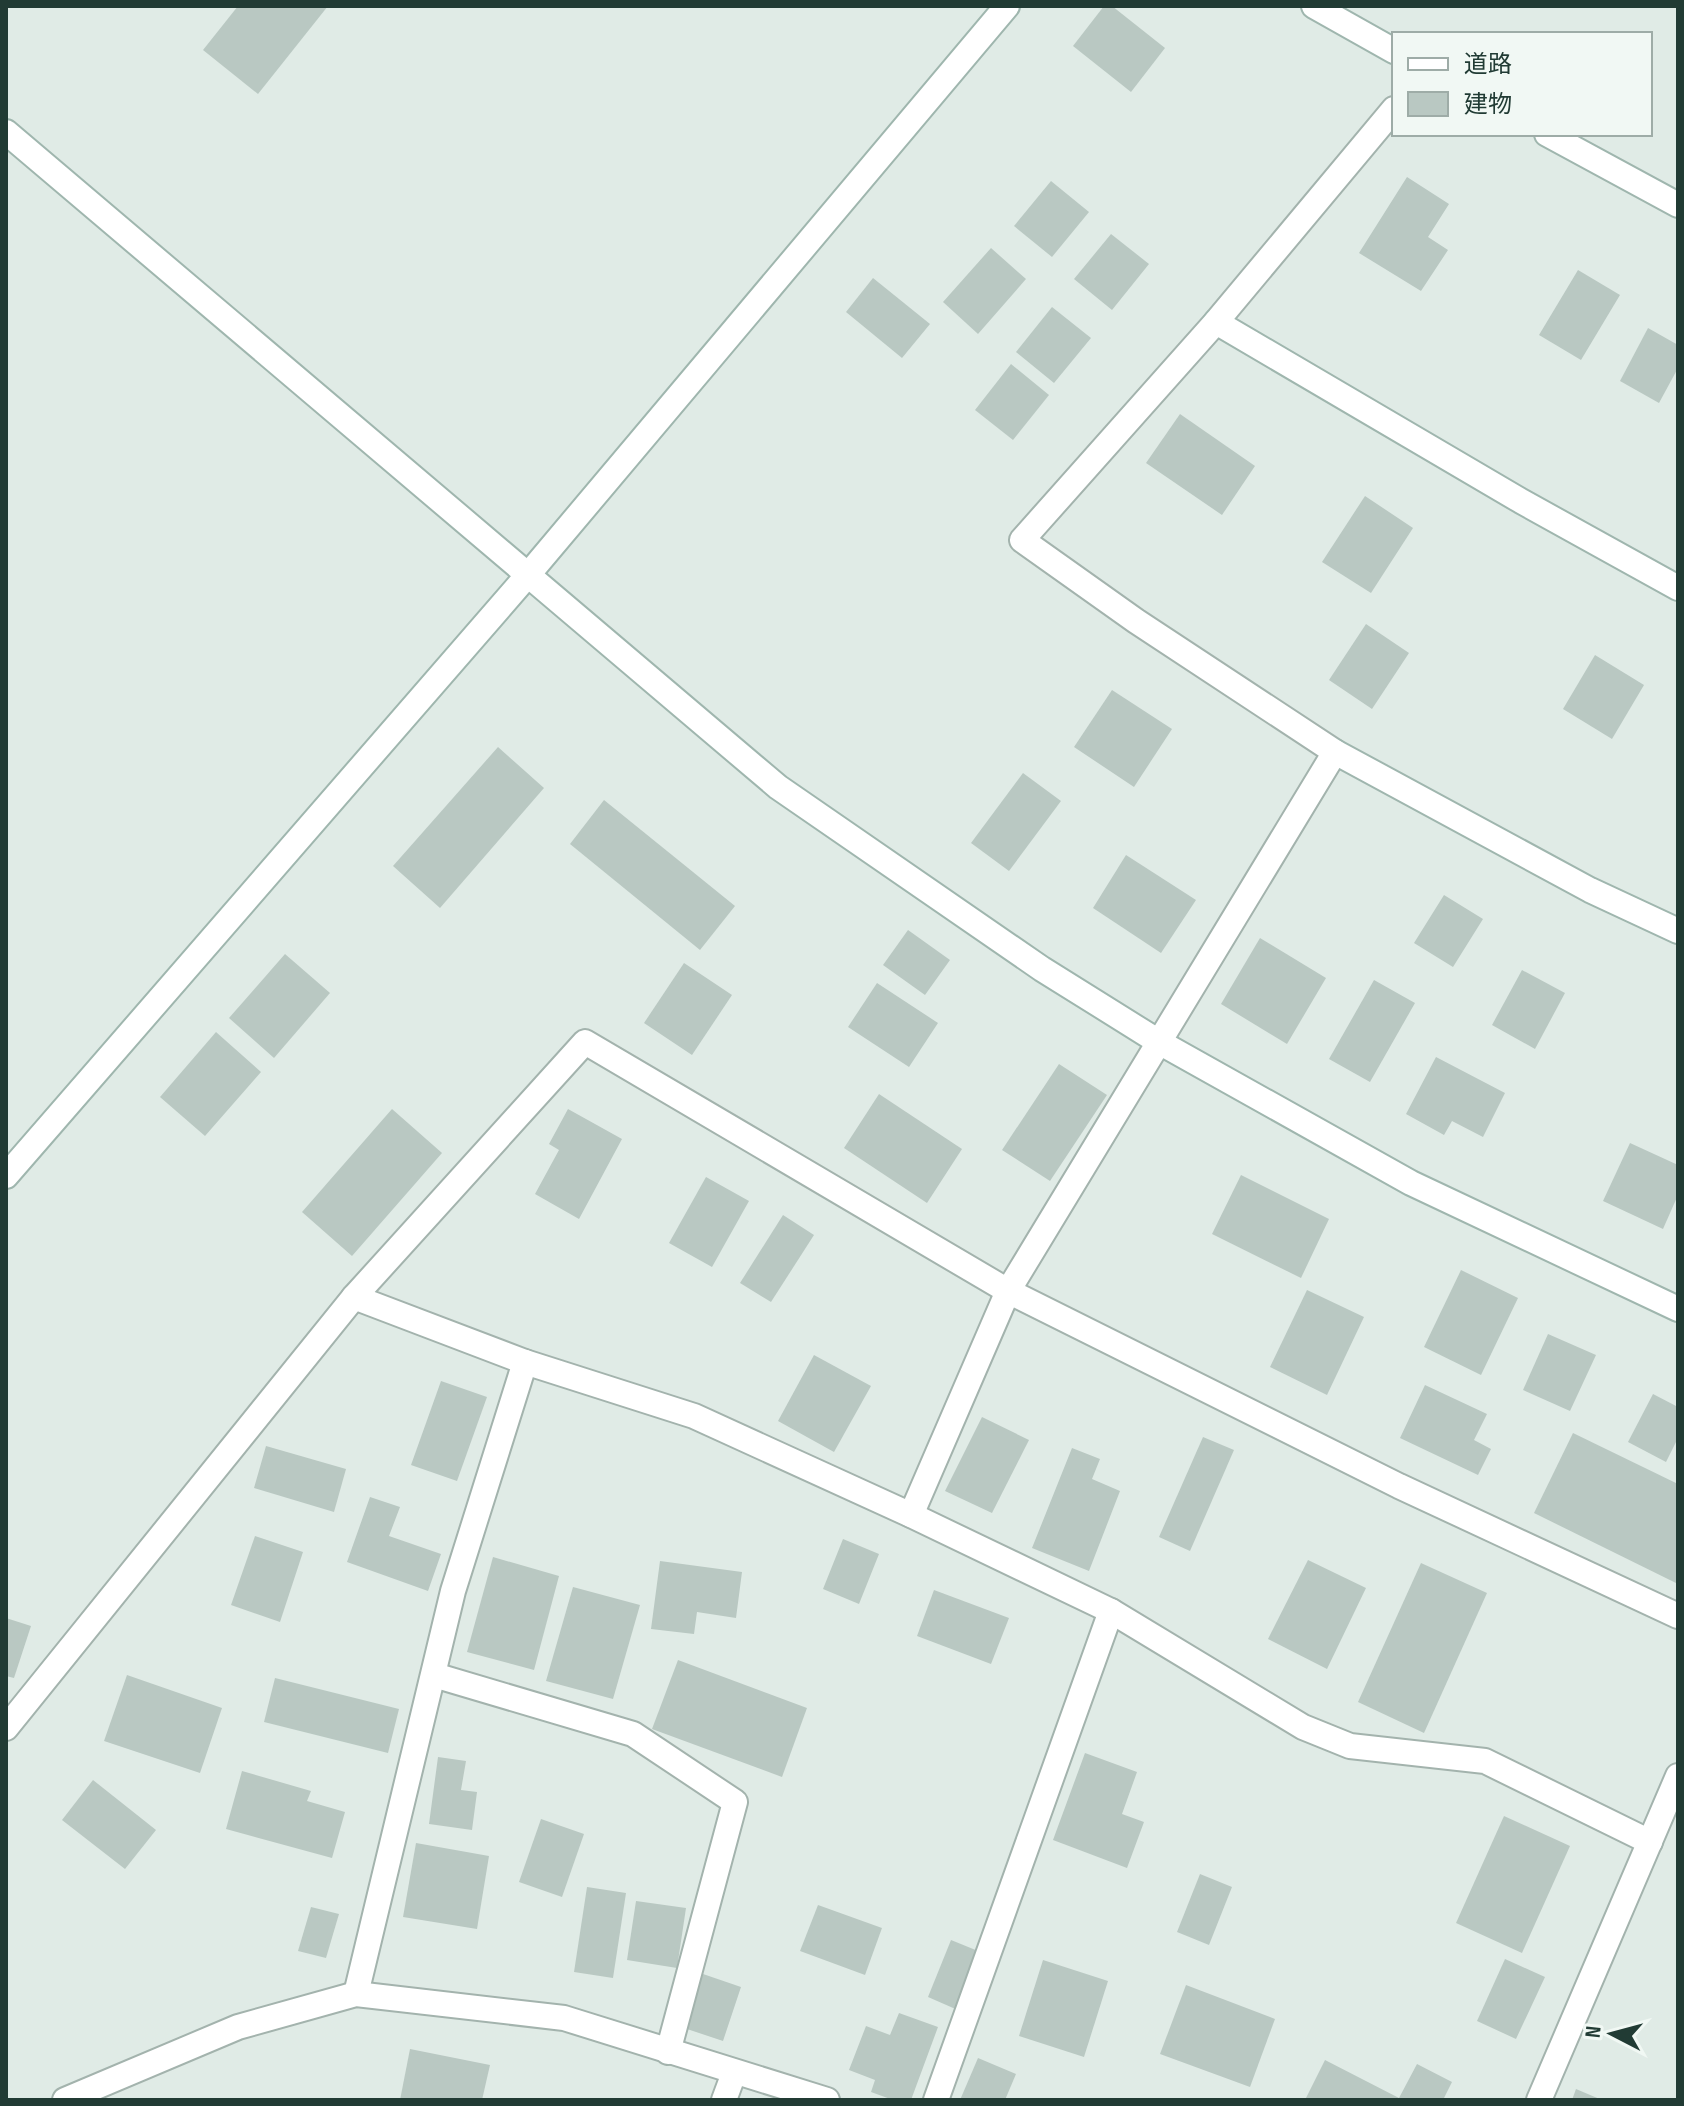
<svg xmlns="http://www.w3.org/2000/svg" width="1684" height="2106" viewBox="0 0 1684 2106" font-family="'Sofia Sans Condensed','Noto Sans JP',sans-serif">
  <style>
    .building { fill: #b9c8c2 }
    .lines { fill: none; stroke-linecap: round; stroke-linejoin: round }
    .street-casing { stroke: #a3b3ad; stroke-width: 28 }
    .secondary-casing { stroke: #9fb6ae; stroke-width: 28 }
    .street { stroke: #fff; stroke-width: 24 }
    .secondary { stroke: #fff; stroke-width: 24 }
  </style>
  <rect width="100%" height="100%" fill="#e0ebe6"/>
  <g class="building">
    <path d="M238,6H328L258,94L203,50Z"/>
    <path d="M1104,6H1112L1165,48L1131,92L1073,46Z"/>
    <path d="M1407,177L1449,204L1428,237L1448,250L1421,291L1359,253Z"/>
    <path d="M1051,181L1089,212L1052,257L1014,226Z"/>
    <path d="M1111,234L1149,264L1112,310L1074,279Z"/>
    <path d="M991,248L1026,279L978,334L943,302Z"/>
    <path d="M1578,270L1620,295L1581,360L1539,335Z"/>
    <path d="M873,278L930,324L902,358L846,312Z"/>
    <path d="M1052,307L1091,338L1054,383L1016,352Z"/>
    <path d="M1648,328L1678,345V368L1659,403L1620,381Z"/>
    <path d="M1011,364L1049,395L1013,440L975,410Z"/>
    <path d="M1180,414L1255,466L1222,515L1146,463Z"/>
    <path d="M1365,496L1413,528L1371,593L1322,562Z"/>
    <path d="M1366,624L1409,653L1372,709L1329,680Z"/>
    <path d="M1595,655L1644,685L1612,739L1563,709Z"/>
    <path d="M1112,690L1172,729L1134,787L1074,747Z"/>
    <path d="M498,747L544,788L440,908L393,866Z"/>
    <path d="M1023,773L1061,801L1009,871L971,843Z"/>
    <path d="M604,800L735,906L700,950L570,844Z"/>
    <path d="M1126,855L1196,900L1161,953L1093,908Z"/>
    <path d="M1444,895L1483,919L1453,967L1414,943Z"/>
    <path d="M908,930L950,960L925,995L883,965Z"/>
    <path d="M1260,938L1326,978L1287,1044L1221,1004Z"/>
    <path d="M285,954L330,993L274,1058L229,1018Z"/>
    <path d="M684,963L732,995L692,1055L644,1023Z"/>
    <path d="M1522,970L1565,993L1535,1049L1492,1025Z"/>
    <path d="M1374,980L1415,1003L1370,1082L1329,1059Z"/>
    <path d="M877,983L938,1023L909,1067L848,1027Z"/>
    <path d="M216,1032L261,1072L205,1136L160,1097Z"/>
    <path d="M1436,1057L1505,1093L1483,1137L1452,1121L1444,1135L1406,1114Z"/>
    <path d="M1059,1064L1107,1095L1050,1181L1002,1150Z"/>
    <path d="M879,1094L962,1149L927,1203L844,1148Z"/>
    <path d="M392,1109L442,1153L352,1256L302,1212Z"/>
    <path d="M568,1109L622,1139L579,1219L535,1194L559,1150L549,1144Z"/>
    <path d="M1630,1143L1678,1165V1195L1663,1229L1603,1201Z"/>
    <path d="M1241,1175L1329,1219L1301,1278L1212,1234Z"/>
    <path d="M706,1177L749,1201L712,1267L669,1243Z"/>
    <path d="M783,1215L814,1235L771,1302L740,1283Z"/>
    <path d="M1461,1270L1518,1298L1481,1375L1424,1347Z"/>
    <path d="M1307,1290L1364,1317L1327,1395L1270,1367Z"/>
    <path d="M1548,1334L1596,1355L1570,1411L1523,1390Z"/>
    <path d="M814,1355L871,1386L834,1452L778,1421Z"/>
    <path d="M441,1381L487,1397L457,1481L411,1465Z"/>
    <path d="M1425,1385L1487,1414L1474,1440L1491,1449L1478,1475L1400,1438Z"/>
    <path d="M1653,1394L1678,1407V1438L1666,1462L1628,1442Z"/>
    <path d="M982,1417L1029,1440L992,1513L945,1491Z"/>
    <path d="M1573,1433L1678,1484V1584L1534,1513Z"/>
    <path d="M1203,1437L1234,1450L1190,1551L1159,1537Z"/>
    <path d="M266,1446L346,1469L334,1512L254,1488Z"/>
    <path d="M1072,1448L1100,1459L1092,1479L1120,1491L1089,1571L1032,1548Z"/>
    <path d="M370,1497L400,1507L389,1536L441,1554L428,1591L347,1562Z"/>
    <path d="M255,1536L303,1552L280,1622L231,1605Z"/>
    <path d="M843,1539L879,1554L859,1604L823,1589Z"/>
    <path d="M493,1557L559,1576L534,1670L467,1652Z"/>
    <path d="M1308,1560L1366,1588L1327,1669L1268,1639Z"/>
    <path d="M660,1561L742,1572L736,1618L697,1612L694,1634L651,1629Z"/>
    <path d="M1421,1563L1487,1593L1424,1733L1358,1702Z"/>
    <path d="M573,1587L640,1605L613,1699L546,1681Z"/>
    <path d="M934,1590L1009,1618L991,1664L917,1636Z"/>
    <path d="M6,1618L31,1626L14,1678L6,1676Z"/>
    <path d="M678,1660L807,1708L782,1777L652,1729Z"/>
    <path d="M127,1675L222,1708L200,1773L104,1741Z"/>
    <path d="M275,1678L399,1709L388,1753L264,1722Z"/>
    <path d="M1085,1753L1137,1772L1122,1814L1144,1822L1127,1868L1053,1840Z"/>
    <path d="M438,1757L466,1761L461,1790L477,1792L472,1830L429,1824Z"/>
    <path d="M242,1771L311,1791L307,1801L345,1812L332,1858L226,1829Z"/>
    <path d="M93,1780L156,1830L125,1869L62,1820Z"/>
    <path d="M1504,1816L1570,1846L1522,1953L1456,1923Z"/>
    <path d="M541,1819L584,1834L562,1897L519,1882Z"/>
    <path d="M416,1843L489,1856L477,1929L403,1917Z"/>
    <path d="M1200,1874L1232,1887L1209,1945L1177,1932Z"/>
    <path d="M587,1887L626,1893L613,1978L574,1972Z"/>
    <path d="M636,1901L686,1908L677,1968L627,1960Z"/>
    <path d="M818,1905L882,1928L865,1975L800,1951Z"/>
    <path d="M311,1907L339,1914L326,1958L298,1951Z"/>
    <path d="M951,1940L983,1953L960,2011L928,1997Z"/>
    <path d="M1505,1959L1545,1977L1516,2039L1477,2021Z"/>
    <path d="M1043,1960L1108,1981L1084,2057L1019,2036Z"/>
    <path d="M703,1974L741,1987L723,2041L684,2028Z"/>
    <path d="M1186,1985L1275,2019L1250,2087L1160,2054Z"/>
    <path d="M899,2013L938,2027L911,2100H893L871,2092L875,2080L849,2070L866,2026L890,2035Z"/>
    <path d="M410,2049L490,2065L482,2100H400Z"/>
    <path d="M978,2058L1016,2074L1005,2100H960Z"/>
    <path d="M1325,2060L1399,2098L1417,2064L1452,2082L1443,2100H1305Z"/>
    <path d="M1576,2089L1602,2100H1572Z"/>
  </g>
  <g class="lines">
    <g class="street-casing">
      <g id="street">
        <path d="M354,1297L525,1362L694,1416L911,1515L1111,1611L1303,1727L1350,1746L1485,1761L1650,1842"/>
        <path d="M911,1515L1008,1291L1335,752L1136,621L1022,540L1216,322L1394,109"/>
        <path d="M434,1675L633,1734L735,1802L668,2052"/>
        <path d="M6,1728L354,1297L585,1042L1008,1291L1399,1486L1678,1616"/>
        <path d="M356,1994L453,1591L525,1362"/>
        <path d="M65,2100L238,2027L356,1994L564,2018L827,2100"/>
        <path d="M724,2100L734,2073"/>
        <path d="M936,2100L1111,1611"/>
        <path d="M1539,2100L1678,1776"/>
      </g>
    </g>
    <g class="secondary-casing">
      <g id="secondary">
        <path d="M1314,6L1394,51"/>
        <path d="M6,132L778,787L1042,969L1159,1042L1411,1183L1678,1309"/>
        <path d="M1547,134L1678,205"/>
        <path d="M1216,322L1521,501L1678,588"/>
        <path d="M1335,752L1590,890L1678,931"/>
        <path d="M6,1176L527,576L1007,6"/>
      </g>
    </g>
    <use href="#street" class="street"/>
    <use href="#secondary" class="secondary"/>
  </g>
  <rect width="1684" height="2106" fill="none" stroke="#213b34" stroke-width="16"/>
  <rect x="1392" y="32" width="260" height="104" fill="#f1f8f4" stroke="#9eaca7" stroke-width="2"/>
  <rect x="1408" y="58" width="40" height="12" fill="#ffffff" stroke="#9eaca7" stroke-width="2"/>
  <text x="1464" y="72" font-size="24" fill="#213b34">道路</text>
  <rect x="1408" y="92" width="40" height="24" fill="#b9c8c2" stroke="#9eaca7" stroke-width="2"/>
  <text x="1464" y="112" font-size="24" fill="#213b34">建物</text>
  <g transform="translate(1612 2034) rotate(276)" stroke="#f1f8f4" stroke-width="6" paint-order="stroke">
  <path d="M0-6L14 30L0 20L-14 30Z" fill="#213b34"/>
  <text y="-12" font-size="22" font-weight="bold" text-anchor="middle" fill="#213b34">N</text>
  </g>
</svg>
